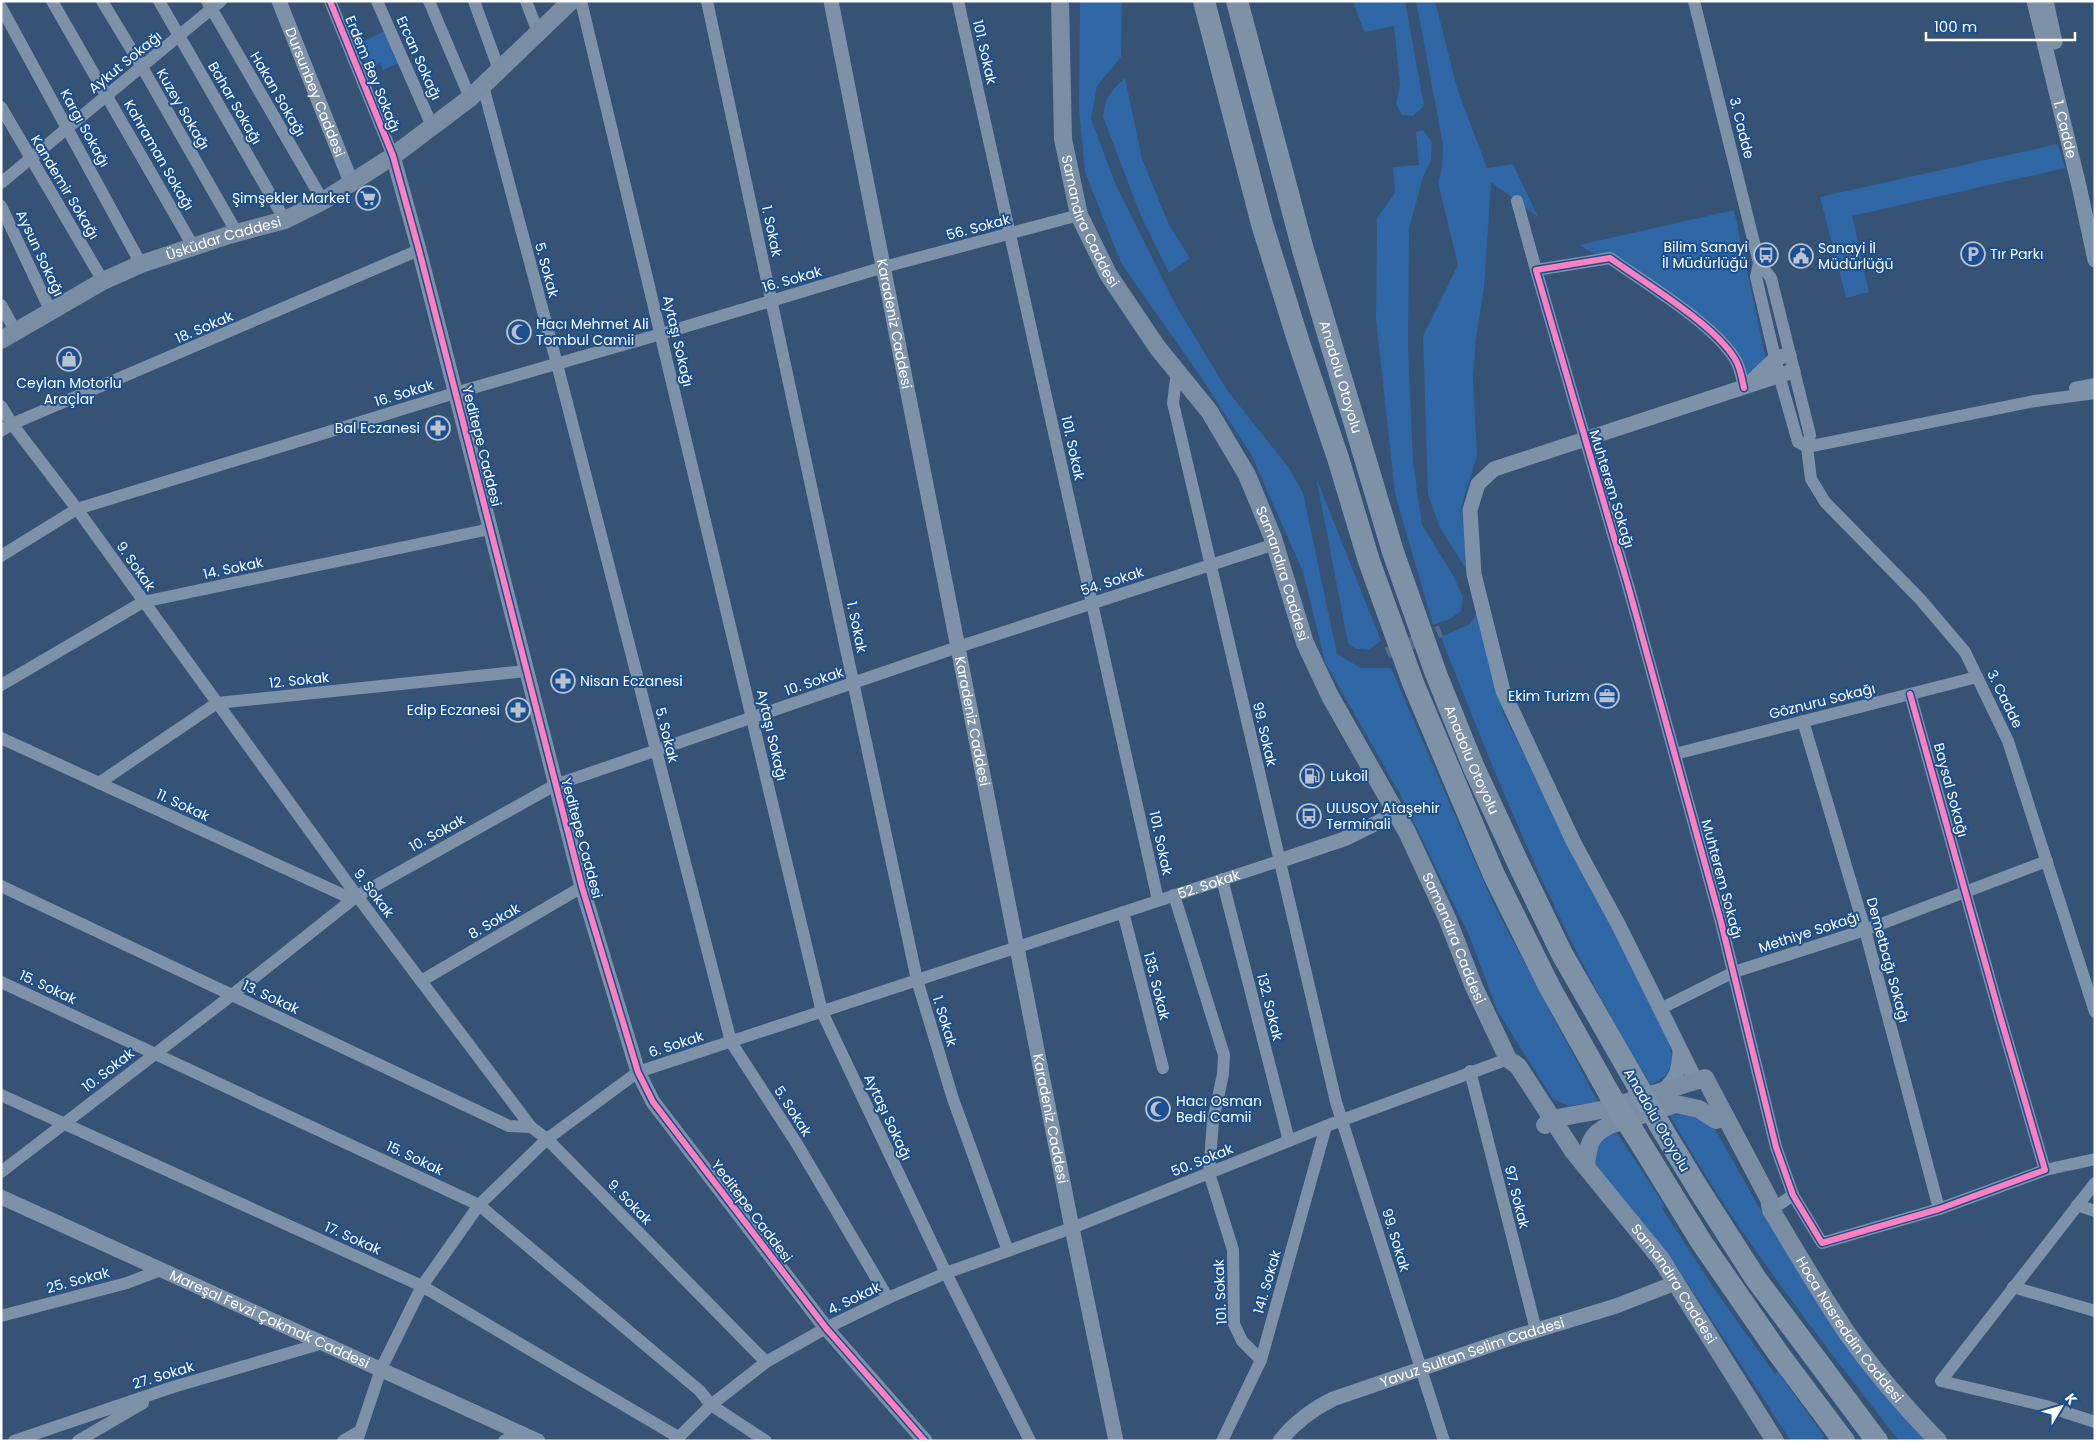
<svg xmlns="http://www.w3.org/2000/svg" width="2096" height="1442" viewBox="0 0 2096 1442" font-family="Poppins,sans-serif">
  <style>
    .green { fill: #2f66a5 }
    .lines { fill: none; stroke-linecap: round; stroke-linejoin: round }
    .minor-tunnel { stroke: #546c89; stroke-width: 12; stroke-dasharray: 12 6; stroke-linecap: butt }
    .minor { stroke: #7d92a8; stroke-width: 12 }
    .tertiary { stroke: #7d92a8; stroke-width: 15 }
    .secondary { stroke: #798da4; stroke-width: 18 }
    .motorway { stroke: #7e92a7; stroke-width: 22 }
    .motorway-bridge { stroke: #7e92a7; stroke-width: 22 }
    .cycleway-casing { stroke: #1b4f8f; stroke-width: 9 }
    .cycleway { stroke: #ff80c0; stroke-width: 6 }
    .labels { text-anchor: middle; stroke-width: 4; stroke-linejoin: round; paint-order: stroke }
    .street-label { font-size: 14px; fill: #fff; stroke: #1b4f8f }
    .poi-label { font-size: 14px; fill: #fff; stroke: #1b4f8f; text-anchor: start }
  </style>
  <rect width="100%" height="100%" fill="#365274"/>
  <g class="green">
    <path d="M1080,1H1122L1121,57L1097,86L1091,119L1115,183L1175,304L1227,390L1289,468L1303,493L1337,654L1361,668H1391L1494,905L1598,1102L1569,1106L1553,1099L1498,1012L1469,935L1400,794L1325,662L1303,572L1252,456L1203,380L1121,263L1085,172L1079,108Z"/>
    <path d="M1353,1H1405L1424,106L1413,116L1402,115L1396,104L1400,85L1394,26L1364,32Z"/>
    <path d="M1416,1H1435L1457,88L1487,168L1513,164L1538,217L1491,182L1484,288L1476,338L1473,376L1477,456L1461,507L1468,572L1440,528L1428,494L1423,336L1458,265L1438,182L1442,169L1443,145Z"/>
    <path d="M385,31L399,63L383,70L380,63L368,69L357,44Z"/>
    <path d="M1125,78L1142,159L1169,225L1190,258L1169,273L1141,216L1103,117C1104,101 1111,89 1125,78Z"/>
    <path d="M1423,130L1432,142L1431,160L1423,177L1409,229L1408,347L1413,462L1422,525L1453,575L1463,597L1461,611L1450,619L1433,625L1395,494L1376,319L1377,218L1395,193L1393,167L1419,165L1416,132Z"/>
    <path d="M2058,144L2065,168L1852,216L1869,292L1846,298L1820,197Z"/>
    <path d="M1734,210L1766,360L1747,381L1696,314L1579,245Z"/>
    <path d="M1316,477L1381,641L1368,650L1356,649L1348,643Z"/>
    <path d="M1479,609L1482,631L1504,715L1668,1036L1673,1063L1666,1075L1651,1085C1564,945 1501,791 1441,637L1470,624Z"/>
    <path d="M1686,1114L1711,1122L1759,1207L1818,1301L1928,1441H1899C1818,1336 1734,1231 1670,1115Z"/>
    <path d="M1617,1133L1664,1205L1662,1208L1715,1290L1775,1374L1778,1372L1824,1436L1822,1438L1824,1441H1791L1677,1267L1593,1161L1594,1149L1604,1136Z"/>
  </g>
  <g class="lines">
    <path class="minor-tunnel" d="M1387,653L1441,631"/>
    <g class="minor">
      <path d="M52,1L193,246"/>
      <path d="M102,1L142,67L237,233"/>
      <path d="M159,1L285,220"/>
      <path d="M207,1L323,201"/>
      <path d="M330,1L393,156"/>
      <path d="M377,1L432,126"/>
      <path d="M429,1L470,98"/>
      <path d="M474,1L499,70"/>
      <path d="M526,1L538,32"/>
      <path d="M581,1L822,1012L946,1273L1030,1441"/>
      <path d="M707,1L917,980L953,1099L1008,1251"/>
      <path d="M958,1L1158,900"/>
      <path d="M1694,1L1759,263L1756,277L1779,375L1798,442L1807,447L2035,401L2095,393"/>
      <path d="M1,7L141,264"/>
      <path d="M483,86L557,364L731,1042L797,1144L888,1298"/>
      <path d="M1,107L103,281"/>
      <path d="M1,183L221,1"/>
      <path d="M1517,201L1536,270"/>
      <path d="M1,206L51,312"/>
      <path d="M1759,263L1771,278L1810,435L1807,447L1811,479L1825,502L1920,599L1965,652L2008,741L2095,1012"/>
      <path d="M1,305L16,332"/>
      <path d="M1177,371L1173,403L1336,1102L1444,1441"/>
      <path d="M1744,388C1742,379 1740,366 1735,359C1714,324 1645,283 1610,258L1536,270L1629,589L1721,922L1776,1147L1793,1195L1822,1243L1939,1209L2045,1170L1998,1009L1910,694"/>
      <path d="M2075,388L2095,384"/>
      <path d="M1,406L12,424L77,509L357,896L531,1127L547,1139L766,1362"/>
      <path d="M1,431L12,424L419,250"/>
      <path d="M1,556L77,509L455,393L661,334L884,267L1079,215"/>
      <path d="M1,685L143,602L490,529"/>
      <path d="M1803,721L1865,930L1939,1209"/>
      <path d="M1,738L352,899"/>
      <path d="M1675,754L1977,677"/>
      <path d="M99,783L217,703L526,671"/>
      <path d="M1222,879L1289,1141"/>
      <path d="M1,886L509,1126L531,1127"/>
      <path d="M1174,895L1224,1055L1223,1074L1213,1121L1209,1173L1233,1250L1234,1324L1242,1341L1261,1360"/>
      <path d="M1123,912L1163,1068"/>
      <path d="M421,981L582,887"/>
      <path d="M1,982L479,1205L700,1391L711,1405L766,1441"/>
      <path d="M1668,1005L1734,972L1865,930L2047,861"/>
      <path d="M1470,1071L1536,1330"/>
      <path d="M1,1095L422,1286L678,1437"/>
      <path d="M2045,1170L2095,1159"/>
      <path d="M1,1172L232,995L357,896L555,785L958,647L1275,544"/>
      <path d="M2095,1183L1941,1381L2046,1406L2095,1422"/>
      <path d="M2077,1205L2095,1211"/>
      <path d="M1771,1210L1793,1195"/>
      <path d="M2013,1287L2095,1311"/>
      <path d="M1,1316L127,1283L161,1270"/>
      <path d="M14,1441L173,1387L323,1343"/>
      <path d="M78,1441L143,1403"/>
      <path d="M343,1441L360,1431"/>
      <path id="s1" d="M357,1441L381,1369L422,1286L479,1205L547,1139L638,1072L1279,861"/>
      <path d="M504,1441L519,1432"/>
      <path d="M675,1441L711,1405L766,1362L826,1328L888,1298L946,1273L1072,1228L1326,1126L1508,1059"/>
      <path d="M1222,1441L1261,1360L1326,1126"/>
    </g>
    <g class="tertiary">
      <path id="s2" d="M279,1L351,182"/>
      <path id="s3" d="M831,1L1072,1228L1116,1441"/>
      <path id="s4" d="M2034,1L2079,186L2095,260"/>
      <path d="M2046,1L2055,42"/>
      <path d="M393,156L419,250L582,887L638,1072L653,1102L826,1328L925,1441"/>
      <path d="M1752,381L1776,358L1789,355"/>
      <path d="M1279,861L1344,839L1397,813"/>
      <path d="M1696,1081L1618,924L1574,843L1503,691L1474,574L1470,510L1478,484L1494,469L1793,371"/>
      <path d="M1663,1091C1677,1077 1679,1071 1680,1051"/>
      <path id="s5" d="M1,1197L538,1441"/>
      <path id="s6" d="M1280,1441C1294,1423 1313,1409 1333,1399L1511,1338L1616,1306L1675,1283"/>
    </g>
    <g class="secondary">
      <path id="s7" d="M1060,1L1063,139L1079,215L1108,274L1157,347L1209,411L1247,475L1273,538L1305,643L1330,696L1407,832L1447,918L1474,987L1508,1059L1518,1066L1573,1151L1661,1259L1775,1441"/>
      <path id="s8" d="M1,340L103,281L141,264L229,235L285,220L323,201L393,156L470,98L571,1"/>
      <path id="s9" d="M1545,1125L1552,1119L1601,1110L1705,1078L1769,1199L1771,1210C1796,1251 1820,1293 1847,1333C1874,1371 1905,1407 1938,1441"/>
      <path d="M1586,1165C1588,1145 1590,1134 1610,1125L1676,1104L1699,1109L1716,1120"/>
    </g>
    <g class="motorway">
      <path d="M1204,1L1262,224L1299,343L1338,458L1369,561L1413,683L1494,875L1549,986L1610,1095"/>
      <path id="s10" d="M1237,1L1303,250L1393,552L1436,674L1474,768L1519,865L1562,954L1639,1088"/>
      <path d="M1659,1124L1699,1190L1756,1279L1877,1441"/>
      <path d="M1633,1131L1702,1243L1778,1353L1844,1441"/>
    </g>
    <g class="motorway-bridge">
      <path d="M1639,1088L1659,1124"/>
      <path d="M1610,1095L1633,1131"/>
    </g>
    <g class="cycleway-casing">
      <g id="cycleway">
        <path d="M330,1L393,156L419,250L582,887L638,1072L653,1102L826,1328L925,1441"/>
        <path d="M1744,388C1742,379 1740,366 1735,359C1714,324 1645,283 1610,258L1536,270L1629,589L1721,922L1776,1147L1793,1195L1822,1243L1939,1209L2045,1170L1998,1009L1910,694"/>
      </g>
    </g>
    <use href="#cycleway" class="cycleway"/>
  </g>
  <defs>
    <g id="supermarket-ring" transform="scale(1.25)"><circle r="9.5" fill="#1b4f8f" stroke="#b9c2ce" stroke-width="1.5"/><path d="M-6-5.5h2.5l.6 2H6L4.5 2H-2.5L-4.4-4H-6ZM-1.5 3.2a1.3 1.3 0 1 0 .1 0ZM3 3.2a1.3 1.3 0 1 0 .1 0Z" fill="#b9c2ce"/></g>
    <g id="parking-ring" transform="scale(1.25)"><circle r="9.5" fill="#1b4f8f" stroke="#b9c2ce" stroke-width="1.5"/><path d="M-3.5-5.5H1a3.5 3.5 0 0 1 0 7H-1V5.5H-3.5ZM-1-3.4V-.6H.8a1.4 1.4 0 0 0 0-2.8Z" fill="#b9c2ce"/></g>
    <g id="bus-ring" transform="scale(1.25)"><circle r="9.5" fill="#1b4f8f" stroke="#b9c2ce" stroke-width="1.5"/><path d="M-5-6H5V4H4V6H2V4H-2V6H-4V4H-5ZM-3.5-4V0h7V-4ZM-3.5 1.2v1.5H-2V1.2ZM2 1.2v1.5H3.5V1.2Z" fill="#b9c2ce"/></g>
    <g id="civic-ring" transform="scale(1.25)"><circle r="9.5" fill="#1b4f8f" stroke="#b9c2ce" stroke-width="1.5"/><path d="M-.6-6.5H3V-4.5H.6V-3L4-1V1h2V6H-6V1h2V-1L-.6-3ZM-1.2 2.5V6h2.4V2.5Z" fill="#b9c2ce"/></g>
    <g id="mosque-ring" transform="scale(1.25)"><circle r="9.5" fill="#1b4f8f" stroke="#b9c2ce" stroke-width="1.5"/><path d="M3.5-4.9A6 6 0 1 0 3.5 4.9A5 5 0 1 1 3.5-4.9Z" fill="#b9c2ce"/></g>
    <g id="shop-ring" transform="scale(1.25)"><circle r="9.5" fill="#1b4f8f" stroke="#b9c2ce" stroke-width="1.5"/><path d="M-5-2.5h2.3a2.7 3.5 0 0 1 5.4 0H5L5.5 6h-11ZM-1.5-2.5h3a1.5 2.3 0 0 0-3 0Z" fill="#b9c2ce"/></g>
    <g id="pharmacy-ring" transform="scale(1.25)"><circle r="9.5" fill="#1b4f8f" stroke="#b9c2ce" stroke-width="1.5"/><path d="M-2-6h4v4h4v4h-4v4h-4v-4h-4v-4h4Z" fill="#b9c2ce"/></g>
    <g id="office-ring" transform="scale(1.25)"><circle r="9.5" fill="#1b4f8f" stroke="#b9c2ce" stroke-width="1.5"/><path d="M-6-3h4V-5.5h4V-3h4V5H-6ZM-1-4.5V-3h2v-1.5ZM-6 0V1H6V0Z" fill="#b9c2ce"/></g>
    <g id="fuel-ring" transform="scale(1.25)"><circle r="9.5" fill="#1b4f8f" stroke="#b9c2ce" stroke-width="1.5"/><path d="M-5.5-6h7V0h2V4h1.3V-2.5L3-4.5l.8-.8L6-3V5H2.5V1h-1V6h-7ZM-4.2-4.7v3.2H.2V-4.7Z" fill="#b9c2ce"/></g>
  </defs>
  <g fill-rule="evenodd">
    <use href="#supermarket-ring" x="368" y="198"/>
    <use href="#parking-ring" x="1973" y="254"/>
    <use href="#bus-ring" x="1766" y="255"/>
    <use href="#civic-ring" x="1801" y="256"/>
    <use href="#mosque-ring" x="519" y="332"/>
    <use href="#shop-ring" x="69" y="359"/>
    <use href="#pharmacy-ring" x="438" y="428"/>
    <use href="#pharmacy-ring" x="563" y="681"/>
    <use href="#office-ring" x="1607" y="696"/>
    <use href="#pharmacy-ring" x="518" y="710"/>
    <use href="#fuel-ring" x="1312" y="776"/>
    <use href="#bus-ring" x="1309" y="816"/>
    <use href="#mosque-ring" x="1158" y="1109"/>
  </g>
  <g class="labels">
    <g class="street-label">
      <text transform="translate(985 52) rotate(77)" y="5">101. Sokak</text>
      <text transform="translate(419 58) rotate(66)" y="5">Ercan Sokağı</text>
      <text transform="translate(125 62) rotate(-39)" y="5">Aykut Sokağı</text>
      <text transform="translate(373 74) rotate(68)" y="5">Erdem Bey Sokağı</text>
      <text dy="5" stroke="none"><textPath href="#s2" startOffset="98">Dursunbey Caddesi</textPath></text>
      <text transform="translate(278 94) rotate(60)" y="5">Hakan Sokağı</text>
      <text transform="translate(235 103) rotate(60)" y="5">Bahar Sokağı</text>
      <text transform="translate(183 109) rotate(60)" y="5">Kuzey Sokağı</text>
      <text transform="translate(85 128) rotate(61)" y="5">Kargı Sokağı</text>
      <text transform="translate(1742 128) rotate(76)" y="5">3. Cadde</text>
      <text dy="5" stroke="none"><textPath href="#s4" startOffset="132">1. Cadde</textPath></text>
      <text transform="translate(159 155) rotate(60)" y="5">Kahraman Sokağı</text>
      <text transform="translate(65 187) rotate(59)" y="5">Kandemir Sokağı</text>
      <text dy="5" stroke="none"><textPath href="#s7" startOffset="225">Samandıra Caddesi</textPath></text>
      <text transform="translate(978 227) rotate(-15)" y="5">56. Sokak</text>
      <text transform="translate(772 231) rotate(78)" y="5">1. Sokak</text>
      <text dy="5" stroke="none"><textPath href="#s8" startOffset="246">Üsküdar Caddesi</textPath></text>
      <text transform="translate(40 253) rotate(65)" y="5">Aysun Sokağı</text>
      <text transform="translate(547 270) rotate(75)" y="5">5. Sokak</text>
      <text transform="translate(792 279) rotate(-16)" y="5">16. Sokak</text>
      <text dy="5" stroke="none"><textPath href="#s3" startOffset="329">Karadeniz Caddesi</textPath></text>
      <text transform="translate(204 327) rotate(-23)" y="5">18. Sokak</text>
      <text transform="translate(678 341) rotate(77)" y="5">Aytaşı Sokağı</text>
      <text dy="5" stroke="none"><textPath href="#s10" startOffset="390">Anadolu Otoyolu</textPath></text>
      <text transform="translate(404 393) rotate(-17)" y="5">16. Sokak</text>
      <text transform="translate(482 446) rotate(76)" y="5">Yeditepe Caddesi</text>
      <text transform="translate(1073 448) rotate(78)" y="5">101. Sokak</text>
      <text transform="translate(1612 489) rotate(73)" y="5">Muhterem Sokağı</text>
      <text transform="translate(136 566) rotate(55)" y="5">9. Sokak</text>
      <text transform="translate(233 568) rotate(-12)" y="5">14. Sokak</text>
      <text dy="5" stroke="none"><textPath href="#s7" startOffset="631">Samandıra Caddesi</textPath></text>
      <text transform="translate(1112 581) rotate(-18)" y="5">54. Sokak</text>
      <text transform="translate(857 627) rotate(78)" y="5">1. Sokak</text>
      <text transform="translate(299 680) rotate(-6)" y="5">12. Sokak</text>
      <text transform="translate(814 681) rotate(-19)" y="5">10. Sokak</text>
      <text transform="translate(2005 699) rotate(64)" y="5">3. Cadde</text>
      <text transform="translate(1822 701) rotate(-14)" y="5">Göznuru Sokağı</text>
      <text dy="5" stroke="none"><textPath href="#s3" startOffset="734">Karadeniz Caddesi</textPath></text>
      <text transform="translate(1265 734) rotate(77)" y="5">99. Sokak</text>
      <text transform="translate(667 735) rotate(76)" y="5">5. Sokak</text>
      <text transform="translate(772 735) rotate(77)" y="5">Aytaşı Sokağı</text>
      <text dy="5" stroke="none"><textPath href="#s10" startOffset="795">Anadolu Otoyolu</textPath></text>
      <text transform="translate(1951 790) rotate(75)" y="5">Baysal Sokağı</text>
      <text transform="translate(183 805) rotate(25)" y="5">11. Sokak</text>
      <text transform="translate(437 833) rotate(-29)" y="5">10. Sokak</text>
      <text transform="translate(582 838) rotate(75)" y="5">Yeditepe Caddesi</text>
      <text transform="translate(1161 843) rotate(78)" y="5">101. Sokak</text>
      <text transform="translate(1722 879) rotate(75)" y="5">Muhterem Sokağı</text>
      <text dy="5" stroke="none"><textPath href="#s1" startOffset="1076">52. Sokak</textPath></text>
      <text transform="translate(374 893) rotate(53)" y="5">9. Sokak</text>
      <text transform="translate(494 921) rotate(-30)" y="5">8. Sokak</text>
      <text transform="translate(1809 932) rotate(-18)" y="5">Methiye Sokağı</text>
      <text dy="5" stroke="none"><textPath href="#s7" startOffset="1035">Samandıra Caddesi</textPath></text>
      <text transform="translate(1888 960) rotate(75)" y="5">Demetbağı Sokağı</text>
      <text transform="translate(1157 986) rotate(76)" y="5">135. Sokak</text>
      <text transform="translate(48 987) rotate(25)" y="5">15. Sokak</text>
      <text transform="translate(271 997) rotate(25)" y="5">13. Sokak</text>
      <text transform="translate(1270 1007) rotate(76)" y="5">132. Sokak</text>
      <text transform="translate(945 1021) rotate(73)" y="5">1. Sokak</text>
      <text transform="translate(676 1044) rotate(-18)" y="5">6. Sokak</text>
      <text transform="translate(108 1070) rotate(-38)" y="5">10. Sokak</text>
      <text transform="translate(793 1111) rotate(57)" y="5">5. Sokak</text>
      <text transform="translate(888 1117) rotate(65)" y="5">Aytaşı Sokağı</text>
      <text dy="5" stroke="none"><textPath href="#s3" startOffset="1139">Karadeniz Caddesi</textPath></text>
      <text transform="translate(1657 1120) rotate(60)" y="5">Anadolu Otoyolu</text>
      <text transform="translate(415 1158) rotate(25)" y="5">15. Sokak</text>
      <text transform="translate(1202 1160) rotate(-22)" y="5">50. Sokak</text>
      <text transform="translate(1517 1197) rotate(76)" y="5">97. Sokak</text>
      <text transform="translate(630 1202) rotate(46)" y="5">9. Sokak</text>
      <text transform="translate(752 1211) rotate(53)" y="5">Yeditepe Caddesi</text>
      <text transform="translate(353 1238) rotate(24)" y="5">17. Sokak</text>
      <text transform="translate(1396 1240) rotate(73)" y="5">99. Sokak</text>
      <text transform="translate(78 1280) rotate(-15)" y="5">25. Sokak</text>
      <text transform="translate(1267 1282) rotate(-74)" y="5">141. Sokak</text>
      <text dy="5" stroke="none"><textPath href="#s7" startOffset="1448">Samandıra Caddesi</textPath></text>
      <text transform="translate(1220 1292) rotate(-93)" y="5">101. Sokak</text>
      <text transform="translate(854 1298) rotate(-26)" y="5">4. Sokak</text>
      <text dy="5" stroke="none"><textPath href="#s5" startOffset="295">Mareşal Fevzi Çakmak Caddesi</textPath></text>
      <text dy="5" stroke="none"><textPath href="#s9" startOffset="459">Hoca Nasreddin Caddesi</textPath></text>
      <text dy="5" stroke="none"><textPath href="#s6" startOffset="215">Yavuz Sultan Selim Caddesi</textPath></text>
      <text transform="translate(163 1375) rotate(-17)" y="5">27. Sokak</text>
    </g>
    <g class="poi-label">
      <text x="350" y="203" text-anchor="end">Şimşekler Market</text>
      <text x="1748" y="252" text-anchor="end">Bilim Sanayi<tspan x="1748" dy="16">İl Müdürlüğü</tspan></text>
      <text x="1818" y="253">Sanayi İl<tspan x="1818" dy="16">Müdürlüğü</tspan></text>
      <text x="1990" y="259">Tır Parkı</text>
      <text x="536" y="329">Hacı Mehmet Ali<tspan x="536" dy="16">Tombul Camii</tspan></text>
      <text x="69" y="388" text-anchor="middle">Ceylan Motorlu<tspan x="69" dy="16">Araçlar</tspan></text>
      <text x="420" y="433" text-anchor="end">Bal Eczanesi</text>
      <text x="580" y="686">Nisan Eczanesi</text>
      <text x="1590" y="701" text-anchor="end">Ekim Turizm</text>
      <text x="500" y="715" text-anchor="end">Edip Eczanesi</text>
      <text x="1330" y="781">Lukoil</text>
      <text x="1326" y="813">ULUSOY Ataşehir<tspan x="1326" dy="16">Terminali</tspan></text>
      <text x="1176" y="1106">Hacı Osman<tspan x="1176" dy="16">Bedi Camii</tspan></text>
    </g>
  </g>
  <rect width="2096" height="1442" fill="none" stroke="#ffffff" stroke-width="5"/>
  <g transform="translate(2061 1407) rotate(52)" stroke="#1b4f8f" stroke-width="4" paint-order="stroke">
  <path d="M0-4L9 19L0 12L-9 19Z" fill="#ffffff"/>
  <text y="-8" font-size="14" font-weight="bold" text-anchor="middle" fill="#ffffff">K</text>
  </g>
  <path d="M1926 32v8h149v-8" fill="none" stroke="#ffffff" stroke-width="2.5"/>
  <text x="1934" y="32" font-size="15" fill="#ffffff" stroke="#1b4f8f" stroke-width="4" paint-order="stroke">100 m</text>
</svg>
